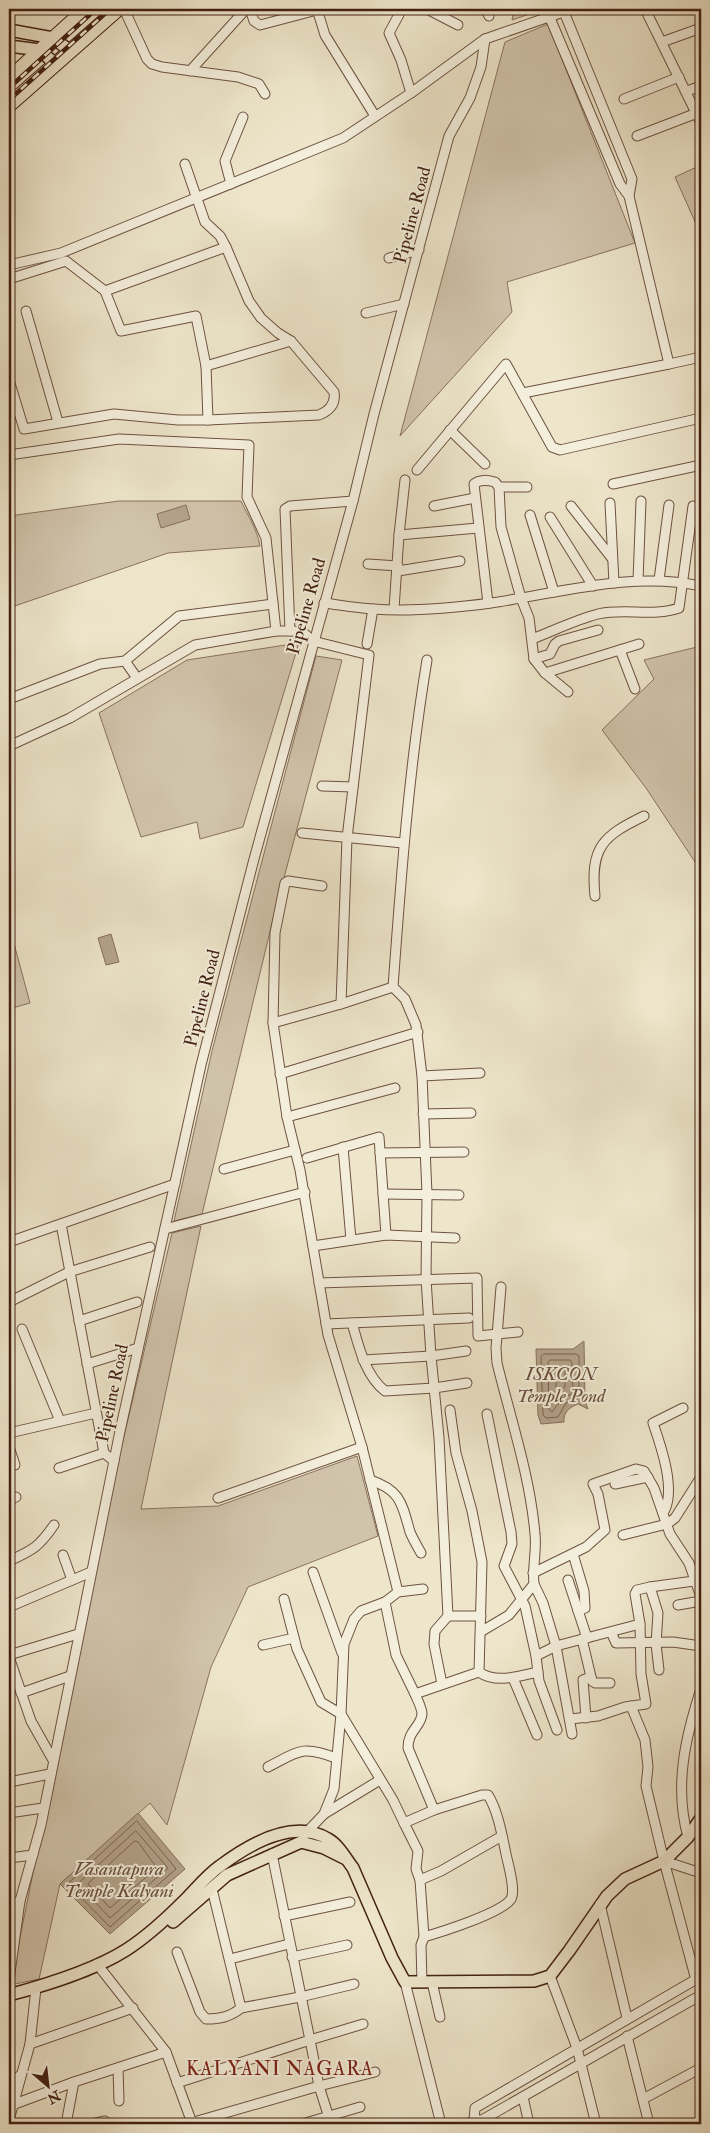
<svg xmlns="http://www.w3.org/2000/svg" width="710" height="2133" viewBox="0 0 710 2133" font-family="'IM FELL Double Pica',serif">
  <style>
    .green { fill: #d1c4ac; stroke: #8a725f }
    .water { fill: #b4a38c; stroke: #866f5b }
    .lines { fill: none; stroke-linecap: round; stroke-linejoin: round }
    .shore { stroke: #7b624f; stroke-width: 1 }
    .minor-casing { stroke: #6d5240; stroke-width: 11 }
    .major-casing { stroke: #422012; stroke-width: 14 }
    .highway-casing { stroke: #422012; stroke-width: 16 }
    .minor { stroke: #f4efdd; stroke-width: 9 }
    .major { stroke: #eee6cb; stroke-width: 11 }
    .highway { stroke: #eee6cb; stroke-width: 14 }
    .rail-casing { stroke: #422012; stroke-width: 4.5 }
    .rail { stroke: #f4efdd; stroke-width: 2.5; stroke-dasharray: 8; stroke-linecap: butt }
    .labels { text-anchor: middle; stroke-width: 4; stroke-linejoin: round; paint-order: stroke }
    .street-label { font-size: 18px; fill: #422012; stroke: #f4efdd }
    .water-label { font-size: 19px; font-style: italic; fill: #6a4e3d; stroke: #f4efdd }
    .neighbourhood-label { font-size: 19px; letter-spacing: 1px; fill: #7a1f14; stroke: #f4efdd }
  </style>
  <rect width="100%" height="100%" fill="#eee6cb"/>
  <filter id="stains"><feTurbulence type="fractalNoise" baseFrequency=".004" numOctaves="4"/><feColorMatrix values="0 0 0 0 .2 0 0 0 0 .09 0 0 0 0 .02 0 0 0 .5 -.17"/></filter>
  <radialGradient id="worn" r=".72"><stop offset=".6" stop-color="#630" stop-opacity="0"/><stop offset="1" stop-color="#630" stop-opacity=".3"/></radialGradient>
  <g class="green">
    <path d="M514,9H544L512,20Z"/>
    <path d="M548,24L635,243L507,282L512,312L400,436L505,42Z"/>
    <path d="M701,165V235L675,177Z"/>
    <path d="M119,501H241C248,516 257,529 260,546L168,553L9,608V516Z"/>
    <path d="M299,643L243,827L200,839L197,822L141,837L99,713L187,660Z"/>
    <path d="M701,646V871L646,788L602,730L654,679L644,660Z"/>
    <path d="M316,656L342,660L273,919L202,1214L174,1221L212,1051Z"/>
    <path d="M9,925L30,1003L9,1009Z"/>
    <path d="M201,1226L141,1509L218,1506L357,1456L378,1536L248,1587L211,1667L167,1825L150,1803L60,1884L39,1979L15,1984L12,1977L104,1521L172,1233Z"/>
  </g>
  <g class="water">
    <path d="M186,505L190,519L161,528L157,514Z"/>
    <path d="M111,934L119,962L106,965L98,938Z"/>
    <path d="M584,1341L585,1401L588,1409L578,1404C570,1407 563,1412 564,1422L541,1424L538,1415L536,1349H573Z"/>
    <path d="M138,1813L185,1869L110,1934L60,1884Z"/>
  </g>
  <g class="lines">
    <g class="shore">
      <path d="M544,1354H576L579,1356V1398L566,1403L558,1417L546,1418L543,1415L541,1357Z"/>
      <path d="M550,1360H570L572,1363L573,1393L562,1399L552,1412L549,1409L548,1363Z"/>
      <path d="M558,1368H563L565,1370V1387L559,1391L556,1389V1371Z"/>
      <path d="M137,1821L176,1869L110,1927L68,1884Z"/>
      <path d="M136,1831L168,1868L110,1918L78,1884Z"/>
      <path d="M135,1841L138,1842L157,1868L110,1908L88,1884Z"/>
    </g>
    <g class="minor-casing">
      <g id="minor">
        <path d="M124,9L147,59L152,64L162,67L238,77L259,84L265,94"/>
        <path d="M250,9L254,21L260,25L317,10"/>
        <path d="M317,9L325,35L375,116"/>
        <path d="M402,9L389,33L401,60L411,93"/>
        <path d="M427,9L458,25"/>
        <path d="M485,9L489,16"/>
        <path d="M645,9L701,123"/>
        <path d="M564,12L632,179L629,196"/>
        <path d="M550,18L620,184L629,196L669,364L701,357"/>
        <path d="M662,42L701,28"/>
        <path d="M190,71L246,9"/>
        <path d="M687,91L701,86"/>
        <path d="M624,99L679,77"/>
        <path d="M637,136L697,113"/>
        <path d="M185,164L205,222L220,236L226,247"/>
        <path d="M231,184L225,161L243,117"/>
        <path d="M389,258L419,250"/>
        <path d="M9,265L61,253L343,138L411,93L485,39L572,9"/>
        <path d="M9,279L66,261L105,291L121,331L196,316L206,366L208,420H178L114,414L24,429L9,380"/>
        <path d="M105,291L226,247L249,301L261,318L278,333L291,341L334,392C336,404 329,411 319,415L208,420"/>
        <path d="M26,311L58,422"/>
        <path d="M366,313L404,304"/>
        <path d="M206,366L291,341"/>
        <path d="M523,393L669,364"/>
        <path d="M450,430L485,464"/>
        <path d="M9,455L119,439L249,445L247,497L266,538L276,631"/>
        <path d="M417,470L506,364L552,447L560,450L701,418"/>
        <path d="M613,484L701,465"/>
        <path d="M499,487H527"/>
        <path d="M610,503L614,583"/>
        <path d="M434,506L475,498"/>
        <path d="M571,506L611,557"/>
        <path d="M530,515L554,592"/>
        <path d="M550,517L593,586"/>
        <path d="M399,535L405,480"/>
        <path d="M368,564L398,566"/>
        <path d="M398,571L460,561"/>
        <path d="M659,580L669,505"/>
        <path d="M638,581L641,501"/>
        <path d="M324,603C340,605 357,608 373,609C411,612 453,608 491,603C560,593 632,571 701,586"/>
        <path d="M488,603L474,484C480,479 487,480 495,482L499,487L501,527L521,598L529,618L534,659L545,673L568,692"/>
        <path d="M394,609L399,535L478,528"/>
        <path d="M290,631L285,509L290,506L353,501"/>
        <path d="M532,639C553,631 575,620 598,614C624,608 654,617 679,608L693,506"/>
        <path d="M367,644L373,609"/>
        <path d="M620,650L635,689"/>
        <path d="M534,659L550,654L555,644L559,641L598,630"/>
        <path d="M427,660C409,768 401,877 393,987L405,999L416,1025L422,1076L427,1194L426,1279L431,1356L439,1438L448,1616H481"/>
        <path d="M125,661L137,678"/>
        <path d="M545,673L639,644"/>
        <path d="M9,699L100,664L125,661L179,616L273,604"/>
        <path d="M9,746L70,718L195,645L276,631H293L304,633L313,641L369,655L347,838L341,1004"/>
        <path d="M322,786L353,787"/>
        <path d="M302,833L403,843"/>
        <path d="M322,886L288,881L285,883L275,933L273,1023L287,1117L300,1170L328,1335L362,1447L398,1592"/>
        <path d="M595,896C590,847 603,836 644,816"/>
        <path d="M273,1023L341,1004L393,987"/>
        <path d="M280,1074L418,1032"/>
        <path d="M422,1076L480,1073"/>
        <path d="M423,1114L471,1113"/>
        <path d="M287,1117L395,1088"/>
        <path d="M343,1147L351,1240"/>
        <path d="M380,1153L464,1152"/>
        <path d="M307,1158L379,1137L386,1235"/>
        <path d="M224,1169L295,1150"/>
        <path d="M383,1194L459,1195"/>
        <path d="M61,1224L104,1453L114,1461"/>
        <path d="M165,1229L305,1192"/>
        <path d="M9,1242L175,1184"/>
        <path d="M313,1246L386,1235L455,1238"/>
        <path d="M319,1283L477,1278L478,1336L518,1332"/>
        <path d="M9,1302L69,1272L150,1247"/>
        <path d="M79,1321L137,1302"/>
        <path d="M352,1323C359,1347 365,1375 385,1391L434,1388L467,1383"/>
        <path d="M326,1324L469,1318"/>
        <path d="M22,1329L60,1421"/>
        <path d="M363,1360L431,1356L466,1351"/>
        <path d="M87,1364L138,1348"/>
        <path d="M450,1410L456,1453L472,1511L482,1562L479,1672"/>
        <path d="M487,1414L511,1532L512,1544L504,1566L525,1606L536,1656L539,1681L557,1730"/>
        <path d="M9,1433L96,1413"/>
        <path d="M9,1447L15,1465"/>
        <path d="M59,1468L104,1453"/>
        <path d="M370,1480C401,1490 402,1504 410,1532C413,1539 417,1546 421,1553"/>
        <path d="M615,1484L648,1477"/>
        <path d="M218,1498L362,1447"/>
        <path d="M9,1500L16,1497"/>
        <path d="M663,1513C677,1492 661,1446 653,1423L683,1408"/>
        <path d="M623,1535L667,1524L675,1518L701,1477"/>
        <path d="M573,1554L584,1591L585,1608L578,1611"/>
        <path d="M63,1555L72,1580"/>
        <path d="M9,1561C33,1550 39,1547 54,1525"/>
        <path d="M313,1572L342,1653"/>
        <path d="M533,1573L586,1547L605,1530L598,1494L593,1484L636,1469L644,1471L654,1488L670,1534L689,1563L701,1597"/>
        <path d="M568,1580L587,1638"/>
        <path d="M534,1584L543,1603L556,1646L572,1734"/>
        <path d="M284,1599L297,1649L321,1702L341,1714L393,1800L404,1823"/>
        <path d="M385,1602L396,1655L415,1694L479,1672C496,1684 519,1676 538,1672"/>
        <path d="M678,1605L701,1601"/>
        <path d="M9,1607L91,1572"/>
        <path d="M482,1631L509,1615L534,1584C532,1567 537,1551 535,1534C530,1476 511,1420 497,1363L496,1348L501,1287"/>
        <path d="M611,1632L616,1643L673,1642L701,1646"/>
        <path d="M582,1639L592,1681L595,1683H610"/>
        <path d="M263,1645L294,1638"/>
        <path d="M9,1655L78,1634"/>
        <path d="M536,1656L556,1646L640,1624L635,1594L637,1590L650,1587"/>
        <path d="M9,1657L31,1721L53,1760"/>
        <path d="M659,1670L656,1644L658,1613L650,1587L694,1581"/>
        <path d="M513,1678L537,1735"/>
        <path d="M442,1684L434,1644L435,1631L448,1616"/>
        <path d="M21,1693L70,1676"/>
        <path d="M415,1694C417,1699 422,1708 422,1714C421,1727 408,1730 408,1748L434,1810L404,1823L418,1851L416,1869L420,1880L424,1937L421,1945L422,1982"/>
        <path d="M631,1706L645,1740L648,1767L646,1786L664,1861L696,1980"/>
        <path d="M586,1718L583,1680L591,1677"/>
        <path d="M570,1719L598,1716L625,1707L646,1704L641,1674L640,1624"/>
        <path d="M268,1767C299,1751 302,1745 336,1758"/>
        <path d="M9,1782L50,1774"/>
        <path d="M9,1813L43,1808"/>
        <path d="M324,1814L380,1780"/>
        <path d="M304,1835L324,1814L334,1789L341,1714L344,1644L354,1619L361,1611L385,1602L398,1592L423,1589"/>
        <path d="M688,1837C674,1787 685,1738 701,1689"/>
        <path d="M9,1858L33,1855"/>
        <path d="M664,1861L701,1873"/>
        <path d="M420,1880L441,1871L502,1836"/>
        <path d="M9,1904L20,1901"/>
        <path d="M600,1904L627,2018"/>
        <path d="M284,1916L350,1902"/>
        <path d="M424,1937C441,1932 502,1913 511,1899C516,1890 508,1864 506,1854C502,1835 498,1811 488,1795H482L434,1810"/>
        <path d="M177,1952L200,2012L206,2019C220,2019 230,2017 241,2008L212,1889"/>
        <path d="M292,1957L347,1945"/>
        <path d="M230,1959L289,1944"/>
        <path d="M97,1964L166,2052L192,2123"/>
        <path d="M550,1976L577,2048L596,2124"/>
        <path d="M9,1980L20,1901L41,1825L120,1431L201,1065L254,859L353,501L374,414L449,136L470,98L481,67L485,39"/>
        <path d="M405,1982L441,2124"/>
        <path d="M432,1982L440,2017"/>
        <path d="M241,2008L300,1997L354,1984"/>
        <path d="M627,2036L649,2124"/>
        <path d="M30,2044L133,2008"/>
        <path d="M118,2068L119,2101"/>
        <path d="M9,2083L21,2075"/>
        <path d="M177,2083L310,2040L272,1854"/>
        <path d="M523,2097L529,2124"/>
        <path d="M643,2099L701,2068"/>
        <path d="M12,2105L74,2082L166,2052"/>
        <path d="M9,2120L30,2044L36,1988"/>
        <path d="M474,2120L475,2108L700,1977"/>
        <path d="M66,2124L74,2082"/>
        <path d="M91,2124L105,2121"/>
        <path d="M187,2124L319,2086L375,2072"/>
        <path d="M302,2124L360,2107"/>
        <path d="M331,2124L319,2086L310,2040L363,2024"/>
        <path d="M468,2124L474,2120H482L701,1995"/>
      </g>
    </g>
    <g class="major-casing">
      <g id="major">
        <path d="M9,30L53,38L69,50"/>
        <path d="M9,46L40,50L55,64"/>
        <path d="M173,1922L227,1875L301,1842L324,1848L344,1858"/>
        <path d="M9,1995C46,1985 93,1971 126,1950C148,1936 166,1919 184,1901C196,1889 206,1876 220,1866C248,1845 293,1818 328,1839C339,1845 346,1859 353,1868L392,1958L405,1982L534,1981L550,1976L569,1951L607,1896L625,1879L664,1861L688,1837L701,1818"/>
      </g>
    </g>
    <g class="highway-casing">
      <g id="highway">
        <path d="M9,79L86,9"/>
        <path d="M9,105L118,9"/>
      </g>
    </g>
    <use href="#minor" class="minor"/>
    <use href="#major" class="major"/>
    <use href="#highway" class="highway"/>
    <g class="rail-casing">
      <g id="rail">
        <path d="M9,88L96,9"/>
        <path d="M9,100L110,9"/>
      </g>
    </g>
    <use href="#rail" class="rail"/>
  </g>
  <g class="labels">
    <g class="street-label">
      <text transform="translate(412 215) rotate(-75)" y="6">Pipeline Road</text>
      <text transform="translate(306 606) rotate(-74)" y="6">Pipeline Road</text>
      <text transform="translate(202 998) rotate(-76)" y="6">Pipeline Road</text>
      <text transform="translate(112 1393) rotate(-78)" y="6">Pipeline Road</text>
    </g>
    <g class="water-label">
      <text x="561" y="1380">ISKCON<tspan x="561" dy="22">Temple Pond</tspan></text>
      <text x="119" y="1875">Vasantapura<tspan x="119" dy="22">Temple Kalyani</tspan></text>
    </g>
    <g class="neighbourhood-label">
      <text x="280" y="2075">KALYANI NAGARA</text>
    </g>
  </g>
  <rect width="710" height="2133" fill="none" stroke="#eee6cb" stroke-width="30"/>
  <rect x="10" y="10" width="690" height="2113" fill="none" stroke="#422012" stroke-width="2.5"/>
  <rect x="15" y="15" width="680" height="2103" fill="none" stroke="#422012"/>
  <g transform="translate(48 2086) rotate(152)" stroke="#f4efdd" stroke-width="4" paint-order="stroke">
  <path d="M0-4L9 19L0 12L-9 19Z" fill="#422012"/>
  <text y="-8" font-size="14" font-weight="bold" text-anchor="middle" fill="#422012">N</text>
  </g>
  <rect width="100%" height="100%" filter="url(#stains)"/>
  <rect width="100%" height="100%" fill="url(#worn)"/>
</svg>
